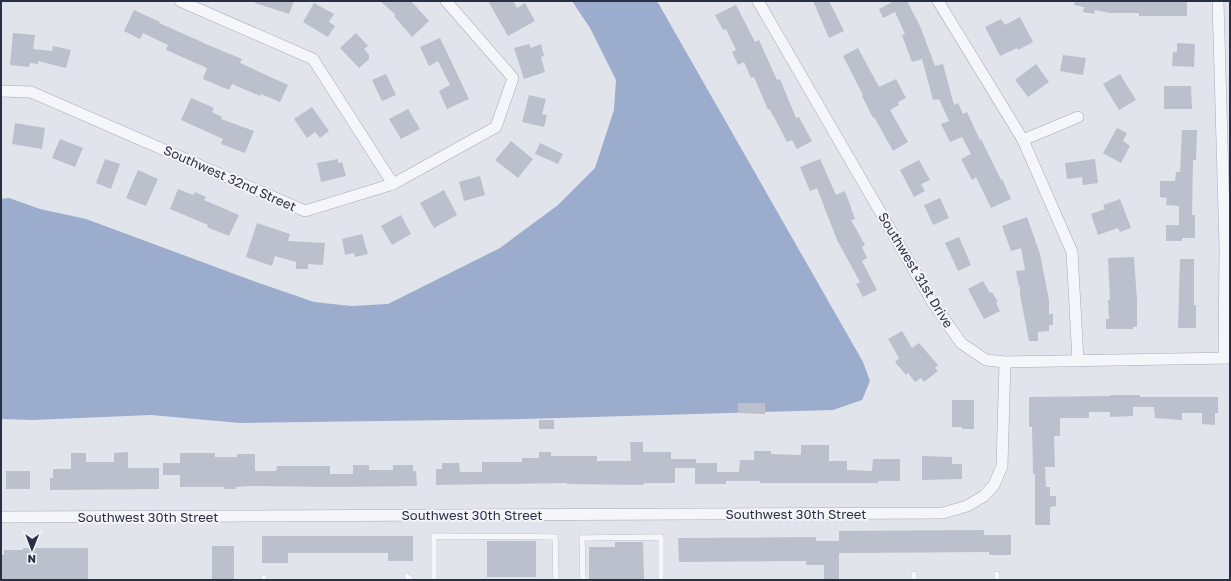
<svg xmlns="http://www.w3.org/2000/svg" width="1231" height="581" viewBox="0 0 1231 581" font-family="'Golos Text',sans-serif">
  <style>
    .water { fill: #9baccd }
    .building { fill: #bcbfcc }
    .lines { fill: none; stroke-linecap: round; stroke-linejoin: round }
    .service-casing { stroke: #a7aab6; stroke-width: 6 }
    .minor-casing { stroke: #a7aab6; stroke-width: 12 }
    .service { stroke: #f5f6f9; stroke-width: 5.5 }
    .minor { stroke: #f5f6f9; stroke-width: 11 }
    .labels { text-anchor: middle; stroke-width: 4; stroke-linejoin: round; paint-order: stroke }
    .street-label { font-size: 13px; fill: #292f45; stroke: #f2f4f8 }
  </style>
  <rect width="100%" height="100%" fill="#e2e4eb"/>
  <path class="water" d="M572,1H657L863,362L870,381L862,400L833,410L524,419L240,423L151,415L32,420L1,419V199L9,198L40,209L86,219L259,283L314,302L351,306L388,304L500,248L558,205L595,168L614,110L616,80L590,28Z"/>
  <g class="building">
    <path d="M255,1H294L289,14L255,3Z"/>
    <path d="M380,1H411L429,21L412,37L394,16L396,15Z"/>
    <path d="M488,1H513L517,8L525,3L535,21L508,36Z"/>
    <path d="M813,1H829L844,31L829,38Z"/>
    <path d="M894,1H907L920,26L935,66L943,64L954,105L958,103L963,114L967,112L980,140L981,139L1001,180L1002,179L1011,199L991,208L976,177L972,180L961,159L971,154L962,137L950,142L941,124L949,121L939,99L933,100L922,59L912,62L902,35L905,34L895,12L883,18L879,9Z"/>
    <path d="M1075,1H1187V16H1139V13H1110L1095,10L1094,14L1083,12L1084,7L1074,5Z"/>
    <path d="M314,3L334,14L329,22L335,26L328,37L303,22Z"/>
    <path d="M736,5L755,42L759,40L777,80L780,79L796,118L799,117L812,141L797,149L792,140L787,142L773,115H772L770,109L768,110L754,77L751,78L744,62L738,65L732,52L736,50L726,29L723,30L715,15Z"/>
    <path d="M134,10L160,22L159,23L202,42H201L242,59L240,63L288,85L280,102L261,94L260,96L232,84L229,90L203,79L207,68L166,50L168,45L143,33L140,39L124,31Z"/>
    <path d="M1020,17L1033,42L1018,50L1017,48L1000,56L985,27L1001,19L1005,25Z"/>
    <path d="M13,33L35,35L33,49L52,51L53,46L71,50L66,68L38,61V64L30,63L29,67L10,65Z"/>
    <path d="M356,33L368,46L364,49L369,55V59L359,68L340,48Z"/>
    <path d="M440,38L469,99L447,109L439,91L450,85L438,61L429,66L420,47Z"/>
    <path d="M1177,43L1195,44L1194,67L1172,66L1173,52H1177Z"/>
    <path d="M529,44L531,48L541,44L544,56L541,57L545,72L524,79L514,48Z"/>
    <path d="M858,48L879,87L896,79L906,98L898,102L899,105L890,110L908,142L893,151L874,117L873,118L862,96L863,95L843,56Z"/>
    <path d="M1063,55L1086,58L1083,75L1060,71Z"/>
    <path d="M1036,64L1049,82L1028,97L1015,80Z"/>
    <path d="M386,74L396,95L382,101L372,80Z"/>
    <path d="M1120,74L1136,100L1119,110L1103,84Z"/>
    <path d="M1164,86H1191L1192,109H1164Z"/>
    <path d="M529,95L546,99L542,114L547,115L544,127L522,122Z"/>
    <path d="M191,98L214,108L212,112L222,117L221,119L254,131L245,153L221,144L223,139L181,120Z"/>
    <path d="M312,107L329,131L320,138L315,132L307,138L294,119Z"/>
    <path d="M408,109L420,129L401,139L389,119Z"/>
    <path d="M15,123L45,128L42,149L12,144Z"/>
    <path d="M1117,128L1127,133L1123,141L1130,146L1121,163L1103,153Z"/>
    <path d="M1182,130H1197L1196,160H1193L1192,215H1195V238H1182V241H1166V225H1179V206L1166,205L1167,198L1160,197V181H1175L1176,172H1180Z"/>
    <path d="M60,139L83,148L75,167L52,158Z"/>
    <path d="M511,141L533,159L518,178L495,160Z"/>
    <path d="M540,143L563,154L558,164L535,154Z"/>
    <path d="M105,159L120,164L111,189L96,183Z"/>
    <path d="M338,159V163L342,162L346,176L321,182L317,163Z"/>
    <path d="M820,159L836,195L845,191L855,219L851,220L865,245L862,247L867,258L862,261L877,290L863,297L856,284L860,282L837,240L817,188L810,191L800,167Z"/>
    <path d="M1095,159L1098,183L1083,185L1082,177L1067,179L1065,163Z"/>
    <path d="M919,160L930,180L921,184L925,191L914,197L900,170Z"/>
    <path d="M138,170L158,179L146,206L126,198Z"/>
    <path d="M480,176L485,195L464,201L459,182Z"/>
    <path d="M178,189L193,195L195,192L206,197L204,200L239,215L229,236L207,227L208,225L170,209Z"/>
    <path d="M444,190L457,215L434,228L420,203Z"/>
    <path d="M940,198L949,218L933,225L924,205Z"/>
    <path d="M1120,199L1131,228L1120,232L1118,228L1098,235L1091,214L1105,209L1103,205Z"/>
    <path d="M401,215L411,234L392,245L381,226Z"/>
    <path d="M1027,217L1040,254L1049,300V314H1053V325H1049V331L1038,332V341H1029L1020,295V286L1019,287L1016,271L1025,270L1021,248L1011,251L1002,226Z"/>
    <path d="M257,223L290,234L288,241L325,243L323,265L308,264V269H296V262L275,256L272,266L246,257Z"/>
    <path d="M362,234L368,254L355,257L354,253L345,255L342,239Z"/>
    <path d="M959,237L971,265L958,271L945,243Z"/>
    <path d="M1134,257L1137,300V327H1133V329H1106V319H1109L1108,300H1110L1108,258Z"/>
    <path d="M1180,259H1194V305H1196V328H1178Z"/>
    <path d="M983,281L990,293L992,292L998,302L996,303L1000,311L984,319L968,289Z"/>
    <path d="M902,331L912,348L919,343L938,365L935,368L938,371L924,382L921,378L915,382L908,373L906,375L895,362L899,358L888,339Z"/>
    <path d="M1110,395H1140V397H1218V413H1215V425L1202,424V413H1182V420L1155,418L1154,407H1133V416L1110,417V412H1089V418H1060V436H1054L1055,467H1045L1046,487H1050V496H1056V506L1050,507V525H1035V474H1033L1032,427H1029V397L1110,396Z"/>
    <path d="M952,400H974V429H962V427H952Z"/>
    <path d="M738,403H765V414L738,413Z"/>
    <rect x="539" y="420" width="15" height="9"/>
    <path d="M630,442H643V452H671V459H696V463H717V472H739L740,460H754V451H771V454L801,455V445H829V461H847V470L872,471L873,459H900V481H878V483H760V481H726V484H695V468H675V483H644L643,485L567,484V483L436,485V469H442V463H459L460,472H482V462H522V458H539V452H551V456H597V461H631Z"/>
    <path d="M128,452V468H159V489L50,490V478H53V469H71V453H86V462H114V453Z"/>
    <path d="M180,453H215V457H237V454H255V471H276L277,466H330V474H353V465H369V470H393V465H413V471H416L417,486L335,487L252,486L236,487V489H224V487H180V475H163V463H180Z"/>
    <path d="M922,456L952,457V464H962V479L922,480Z"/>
    <rect x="6" y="471" width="24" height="18"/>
    <path d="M984,530V535H1011V555H989V552L839,553V580H824V565H806V561L679,562L678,538L816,537V541H839V531Z"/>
    <path d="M262,536H413V561H388V553H288V563H262Z"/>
    <rect x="487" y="541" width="49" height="36"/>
    <path d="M615,542H643L644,580H589V547H615Z"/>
    <rect x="212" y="546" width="22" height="34"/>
    <path d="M23,548H88V580H1V555H4V550H23Z"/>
  </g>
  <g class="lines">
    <g class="service-casing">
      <g id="service">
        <path d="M997,574V580"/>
        <path d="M407,576L411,580"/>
        <path d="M263,580L264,577"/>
        <path d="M434,580V536L555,537L556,580"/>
        <path d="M583,580L582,538L661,537V580"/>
        <path d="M914,580V574"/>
      </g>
    </g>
    <g class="minor-casing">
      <g id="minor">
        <path d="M180,1L313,59L393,184"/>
        <path d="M758,1L933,303L961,343L986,360L1005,362L1230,358"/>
        <path d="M938,1L1023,140L1072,252L1078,361"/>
        <path d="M1218,1L1225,247L1224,358"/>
        <path d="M1,91L31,92L305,211L393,184L496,127L513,78L446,1"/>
        <path d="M1023,140L1078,117"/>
        <path d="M1,517L943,513L967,506L984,496L994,485L1002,466L1005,362"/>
      </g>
    </g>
    <use href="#service" class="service"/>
    <use href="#minor" class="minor"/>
  </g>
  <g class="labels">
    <g class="street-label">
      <text transform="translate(230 178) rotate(24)" y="5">Southwest 32nd Street</text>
      <text transform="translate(916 270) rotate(59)" y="5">Southwest 31st Drive</text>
      <text x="796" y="519">Southwest 30th Street</text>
      <text x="472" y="520">Southwest 30th Street</text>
      <text x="148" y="522">Southwest 30th Street</text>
    </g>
  </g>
  <rect width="1231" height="581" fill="none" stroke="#292f45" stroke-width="4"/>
  <g transform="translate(32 549) rotate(181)" stroke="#f2f4f8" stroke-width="3" paint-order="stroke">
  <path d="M0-3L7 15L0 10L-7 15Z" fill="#292f45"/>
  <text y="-6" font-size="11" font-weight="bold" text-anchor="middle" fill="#292f45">N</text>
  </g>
</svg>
